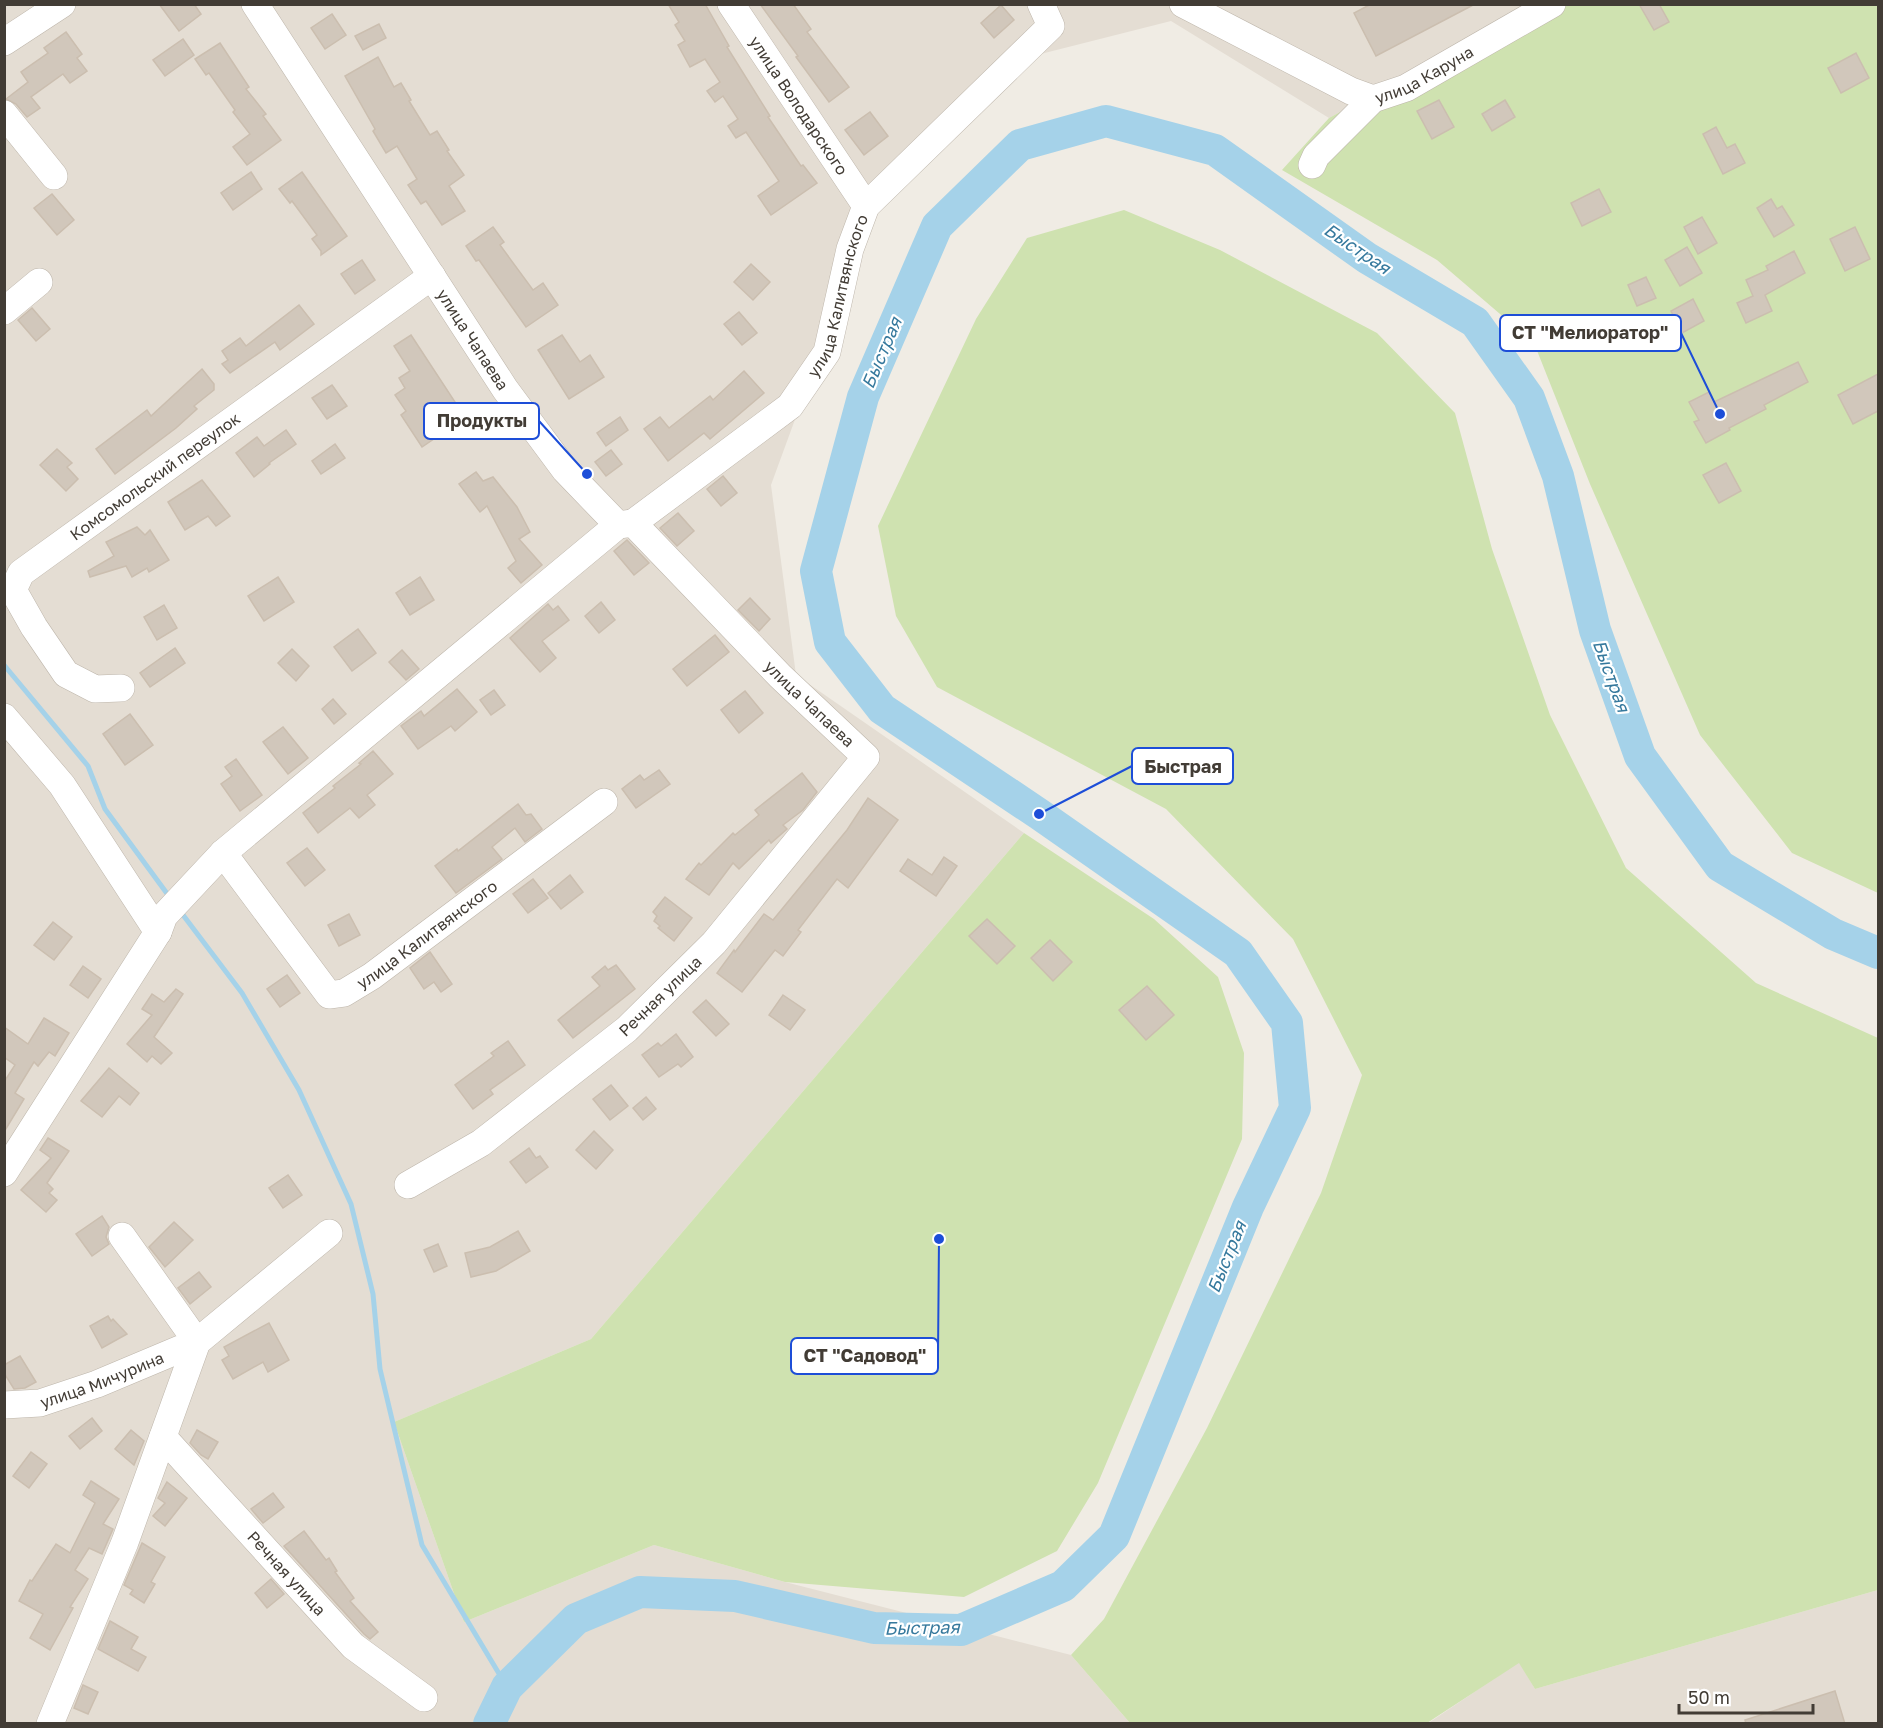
<svg xmlns="http://www.w3.org/2000/svg" width="1883" height="1728" viewBox="0 0 1883 1728" font-family="'Golos Text',sans-serif">
  <style>
    .residential { fill: #e4ddd3 }
    .green { fill: #cfe2b0 }
    .lines { fill: none; stroke-linecap: round; stroke-linejoin: round }
    .stream { stroke: #a5d2e9; stroke-width: 5 }
    .river { stroke: #a5d2e9; stroke-width: 32 }
    .building { fill: #d1c7bb; stroke: #cbbeaf; stroke-width: 1.5 }
    .minor-casing { stroke: #beb6ab; stroke-width: 28 }
    .minor { stroke: #fff; stroke-width: 27 }
    .labels { text-anchor: middle; stroke-width: 4.5; stroke-linejoin: round; paint-order: stroke }
    .street-label { font-size: 16px; fill: #423c35; stroke: #fff }
    .water-label { font-size: 18px; font-style: italic; fill: #36799d; stroke: #fff }
    .leader { fill: none; stroke: #1d4ed8; stroke-width: 2 }
    .callout-dot { fill: #1d4ed8; stroke: #fff; stroke-width: 2 }
    .callout { fill: #fff; stroke: #1d4ed8; stroke-width: 2 }
    .callout-label { font-size: 18px; text-anchor: middle; font-weight: bold; fill: #423c35 }
  </style>
  <rect width="100%" height="100%" fill="#f0ece4"/>
  <g class="residential">
    <path d="M5,5H1537L1329,118L1171,21L997,65L878,193L771,485L796,675L1024,833L591,1339L394,1422L464,1622L654,1545L785,1582L1071,1655L1130,1723L5,1724Z"/>
    <path d="M1878,1590V1723L1427,1724L1519,1662L1535,1689Z"/>
  </g>
  <g class="green">
    <path d="M1537,5H1878V893L1792,853L1700,735L1590,484L1534,343L1437,260L1282,170L1329,118Z"/>
    <path d="M1124,210L1220,250L1377,333L1455,413L1492,549L1550,715L1626,868L1756,983L1878,1038V1590L1535,1689L1519,1663L1427,1723H1130L1071,1655L1104,1619L1207,1428L1321,1193L1362,1075L1293,939L1166,809L937,687L896,616L878,526L976,319L1027,238Z"/>
    <path d="M1024,833L1154,919L1218,977L1244,1053L1242,1139L1098,1483L1057,1551L964,1597L785,1582L654,1545L464,1622L394,1422L591,1339Z"/>
  </g>
  <g class="lines">
    <g class="stream">
      <path d="M4,665L88,766L105,809L171,899"/>
      <path d="M180,911L242,993L299,1090L351,1204L373,1294L380,1369L422,1545L507,1687"/>
    </g>
    <path class="river" d="M489,1724L507,1687L576,1619L640,1592L735,1596L874,1628L961,1630L1063,1586L1114,1536L1248,1207L1295,1108L1287,1023L1238,953L1039,814L882,709L830,642L816,571L863,397L937,226L1020,145L1106,121L1215,150L1367,258L1475,322L1529,398L1558,476L1595,630L1640,756L1720,866L1833,934L1878,953"/>
  </g>
  <g class="building">
    <path d="M159,4H194L201,14L179,31Z"/>
    <path d="M668,4H705L729,46L727,47L770,116L768,117L801,166L803,165L817,183L771,215L758,196L779,181L746,132L736,138L728,126L738,119L723,96L715,102L707,91L720,82L705,59L690,67L678,45L685,41L675,25L679,22Z"/>
    <path d="M760,4H793L811,29L807,32L849,87L829,102L796,57L798,56Z"/>
    <path d="M1371,4H1475L1376,56L1354,13Z"/>
    <path d="M1639,4H1659L1669,22L1654,30Z"/>
    <path d="M1001,5L1014,20L994,38L981,23Z"/>
    <path d="M332,14L346,35L325,49L311,28Z"/>
    <path d="M379,24L386,38L363,50L355,36Z"/>
    <path d="M66,32L82,54L77,58L87,71L70,83L63,74L31,97L40,108L27,117L16,104L6,99L28,82L21,72L48,53L44,48Z"/>
    <path d="M183,39L194,55L165,76L153,60Z"/>
    <path d="M220,43L249,87L246,89L266,114L263,116L281,140L247,165L233,147L250,134L233,112L235,110L209,73L206,75L195,59Z"/>
    <path d="M1856,53L1869,78L1841,93L1828,68Z"/>
    <path d="M378,57L394,87L401,83L411,100L409,101L430,135L437,131L449,150L447,151L464,175L449,186L465,211L442,225L426,201L421,204L408,185L417,179L397,146L386,153L373,131L375,129L345,76Z"/>
    <path d="M1439,100L1454,127L1432,139L1417,111Z"/>
    <path d="M1505,100L1515,117L1492,131L1482,114Z"/>
    <path d="M870,112L888,136L864,155L845,130Z"/>
    <path d="M1716,127L1727,148L1735,144L1745,163L1723,174L1703,134Z"/>
    <path d="M251,172L262,189L233,210L221,193Z"/>
    <path d="M302,172L347,236L321,255V251L312,239L317,235L292,201L290,203L279,189Z"/>
    <path d="M1599,189L1611,212L1582,226L1571,203Z"/>
    <path d="M52,194L74,220L57,235L34,208Z"/>
    <path d="M1771,199L1777,209L1782,206L1794,225L1774,237L1757,208Z"/>
    <path d="M1702,217L1717,243L1698,254L1684,227Z"/>
    <path d="M493,227L504,242L500,245L533,290L543,283L558,305L526,327L479,260L476,261L466,246Z"/>
    <path d="M1855,227L1870,259L1845,271L1830,239Z"/>
    <path d="M1687,247L1702,273L1680,286L1665,260Z"/>
    <path d="M1794,251L1805,273L1765,295L1772,311L1746,323L1737,303L1753,296L1746,280L1768,270L1766,266Z"/>
    <path d="M362,260L375,280L355,294L341,274Z"/>
    <path d="M751,264L770,282L753,300L734,282Z"/>
    <path d="M1646,277L1656,298L1637,306L1628,285Z"/>
    <path d="M1693,299L1704,321L1682,333L1671,311Z"/>
    <path d="M299,305L314,324L280,350L275,342L230,373L222,364L228,360L222,351L240,338L246,346Z"/>
    <path d="M32,308L50,329L36,341L18,320Z"/>
    <path d="M739,312L757,333L742,345L724,324Z"/>
    <path d="M411,335L455,402L431,418L441,434L422,447L401,415L406,411L395,395L405,388L399,378L410,371L394,346Z"/>
    <path d="M562,335L580,362L590,355L604,377L569,399L538,350Z"/>
    <path d="M1798,362L1808,382L1764,405L1766,409L1729,428L1730,430L1706,443L1694,422L1699,420L1689,402L1709,392L1714,402Z"/>
    <path d="M202,369L214,384V390L194,406L197,409L176,428L115,474L96,449L147,410L151,416Z"/>
    <path d="M744,371L764,393L710,439L704,433L668,461L644,429L660,417L669,428L710,396L713,400Z"/>
    <path d="M1878,374V411L1853,424L1838,395Z"/>
    <path d="M332,385L347,406L327,419L312,398Z"/>
    <path d="M620,417L628,430L606,446L597,433Z"/>
    <path d="M286,430L296,444L269,463L270,464L254,477L236,453L257,437L264,446Z"/>
    <path d="M335,444L345,458L321,474L312,461Z"/>
    <path d="M57,449L72,463L67,467L78,479L66,491L40,465Z"/>
    <path d="M611,450L622,464L606,476L595,462Z"/>
    <path d="M1726,463L1741,491L1719,503L1703,475Z"/>
    <path d="M476,472L483,481L493,477L517,507L530,532L519,539L542,565L521,583L508,568L516,561L487,506L480,512L459,484Z"/>
    <path d="M723,476L737,493L721,506L707,489Z"/>
    <path d="M202,480L230,516L216,526L208,516L185,530L168,502Z"/>
    <path d="M678,513L694,531L677,546L660,528Z"/>
    <path d="M137,527L145,535L150,530L169,560L149,572L147,568L132,577L126,566L90,577L88,571L114,556L106,542Z"/>
    <path d="M627,540L649,563L634,575L614,551Z"/>
    <path d="M278,577L294,602L264,621L248,596Z"/>
    <path d="M420,577L434,600L410,615L396,593Z"/>
    <path d="M750,598L770,619L759,631L738,610Z"/>
    <path d="M601,602L615,620L599,633L585,616Z"/>
    <path d="M548,604L553,610L558,606L569,620L542,641L556,658L540,672L510,638Z"/>
    <path d="M164,605L177,628L157,640L144,617Z"/>
    <path d="M358,629L376,653L352,671L334,647Z"/>
    <path d="M715,635L729,652L687,686L673,669Z"/>
    <path d="M175,648L185,663L150,687L140,673Z"/>
    <path d="M292,649L309,666L296,681L278,663Z"/>
    <path d="M402,650L419,669L406,680L389,662Z"/>
    <path d="M457,689L477,712L455,731L451,726L418,749L401,726L421,711L424,716Z"/>
    <path d="M494,690L505,705L491,715L480,700Z"/>
    <path d="M745,691L763,713L739,733L721,710Z"/>
    <path d="M333,699L346,714L334,724L322,709Z"/>
    <path d="M130,714L153,745L125,765L103,734Z"/>
    <path d="M283,727L308,758L288,774L263,742Z"/>
    <path d="M373,751L393,774L367,795L375,805L359,818L350,808L318,833L303,813L335,788L333,786L361,764L359,763Z"/>
    <path d="M236,759L262,795L240,811L221,784L232,776L225,767Z"/>
    <path d="M659,770L670,784L636,808L622,789L640,775L644,780Z"/>
    <path d="M802,773L817,792L803,810L783,825L787,829L771,843L769,840L739,869L733,863L709,895L686,879L699,863L701,865L733,833L735,835L759,815L755,810Z"/>
    <path d="M868,798L898,820L848,888L837,879L798,930L801,932L783,956L775,950L742,992L717,973L734,950L735,952L764,914L773,920L847,830Z"/>
    <path d="M518,804L526,815L531,814L542,829L525,842L515,828L492,847L502,859L456,893L435,866L457,849L458,851Z"/>
    <path d="M307,848L325,870L305,886L287,863Z"/>
    <path d="M944,857L957,866L936,896L900,871L908,859L932,875Z"/>
    <path d="M570,875L583,892L561,909L548,893Z"/>
    <path d="M533,879L548,898L528,913L513,894Z"/>
    <path d="M665,897L692,918L674,941L658,928L660,926L654,921L657,916L653,912Z"/>
    <path d="M349,914L360,935L339,946L328,925Z"/>
    <path d="M987,919L1015,946L997,964L969,936Z"/>
    <path d="M53,922L72,937L54,960L34,945Z"/>
    <path d="M1050,940L1072,962L1053,981L1031,958Z"/>
    <path d="M430,952L452,984L441,992L434,982L424,989L410,968Z"/>
    <path d="M616,965L635,989L573,1038L558,1020L600,986L592,977L605,966L608,970Z"/>
    <path d="M83,966L101,979L88,998L70,985Z"/>
    <path d="M287,975L300,993L280,1007L267,989Z"/>
    <path d="M1147,986L1174,1015L1146,1040L1119,1010Z"/>
    <path d="M176,989L183,994L154,1037L172,1053L161,1064L152,1056L147,1062L127,1044L152,1015L142,1009L152,994L164,1002Z"/>
    <path d="M783,995L805,1010L790,1030L769,1015Z"/>
    <path d="M706,1000L729,1024L716,1036L693,1012Z"/>
    <path d="M44,1018L69,1033L55,1056L49,1052L38,1066L34,1062L15,1093L24,1099L4,1132V1082L15,1065L4,1057V1027L28,1044Z"/>
    <path d="M676,1034L693,1057L681,1067L678,1064L659,1077L642,1055L658,1043L661,1046Z"/>
    <path d="M508,1041L525,1065L490,1090L493,1094L473,1109L455,1085L494,1056L491,1053Z"/>
    <path d="M109,1068L139,1093L130,1105L119,1096L102,1117L81,1101Z"/>
    <path d="M611,1085L628,1106L610,1120L593,1099Z"/>
    <path d="M646,1097L656,1109L643,1120L633,1108Z"/>
    <path d="M594,1131L613,1150L596,1169L576,1150Z"/>
    <path d="M48,1138L69,1151L47,1183L53,1189L49,1193L57,1200L46,1212L21,1190L51,1158L40,1150Z"/>
    <path d="M529,1148L536,1158L540,1156L548,1167L526,1183L510,1162Z"/>
    <path d="M288,1175L302,1195L283,1208L269,1188Z"/>
    <path d="M102,1216L109,1227L106,1237L109,1244L92,1256L76,1234Z"/>
    <path d="M174,1222L193,1240L165,1267L149,1247Z"/>
    <path d="M518,1231L530,1251L496,1271L471,1277L465,1253L490,1247Z"/>
    <path d="M438,1244L447,1266L434,1272L424,1250Z"/>
    <path d="M199,1272L211,1287L190,1304L178,1288Z"/>
    <path d="M108,1316L111,1321L113,1319L127,1334L102,1348L90,1326Z"/>
    <path d="M269,1323L289,1360L268,1372L263,1362L233,1379L222,1360L229,1356L224,1347Z"/>
    <path d="M20,1356L36,1382L25,1388L14,1389L4,1373V1365Z"/>
    <path d="M92,1418L102,1431L80,1449L69,1436Z"/>
    <path d="M131,1430L144,1441L134,1465L115,1449Z"/>
    <path d="M197,1430L218,1442L208,1459L201,1455L190,1443Z"/>
    <path d="M31,1452L47,1464L29,1488L13,1476Z"/>
    <path d="M91,1481L119,1499L103,1524L113,1529L102,1554L89,1548L75,1570L88,1579L70,1607L73,1608L50,1650L30,1638L43,1614L19,1601L30,1580L32,1581L56,1544L70,1553L95,1503L83,1495Z"/>
    <path d="M167,1482L187,1498L165,1526L153,1516L165,1503L158,1498Z"/>
    <path d="M273,1493L284,1507L263,1523L251,1509Z"/>
    <path d="M304,1531L326,1560L329,1558L337,1571L335,1572L354,1598L350,1601L378,1632L370,1639L364,1634L284,1546Z"/>
    <path d="M142,1543L165,1557L151,1582L155,1584L144,1603L130,1594L133,1590L124,1585Z"/>
    <path d="M271,1579L284,1594L267,1608L255,1593Z"/>
    <path d="M110,1621L138,1637L131,1649L146,1657L138,1671L98,1649Z"/>
    <path d="M83,1685L98,1692L88,1714L74,1708Z"/>
    <path d="M1835,1691L1845,1724H1746L1745,1720Z"/>
  </g>
  <g class="lines">
    <g class="minor-casing">
      <g id="minor">
        <path id="s1" d="M255,4L505,389L565,470L618,525L633,523L780,676L866,757L714,943L627,1029L481,1143L408,1185"/>
        <path id="s2" d="M731,4L866,206"/>
        <path d="M1183,4L1351,91L1373,99"/>
        <path d="M4,42L62,4"/>
        <path d="M4,114L54,176"/>
        <path id="s3" d="M1312,165L1316,156L1373,99L1406,88L1552,4"/>
        <path d="M4,311L39,282"/>
        <path id="s4" d="M633,523L790,406L827,352L850,249L866,206L1051,26L1041,4"/>
        <path id="s5" d="M121,688L95,689L66,674L34,627L13,590L21,573L432,276"/>
        <path d="M4,717L62,785L158,932"/>
        <path id="s6" d="M223,853L329,995L344,993L372,976L604,802"/>
        <path d="M4,1173L158,932L164,916L223,853L618,525"/>
        <path id="s7" d="M4,1405L40,1403L97,1384L197,1342L122,1236"/>
        <path id="s8" d="M163,1437L353,1646L424,1698"/>
        <path d="M50,1724L125,1542L197,1342L329,1233"/>
      </g>
    </g>
    <use href="#minor" class="minor"/>
  </g>
  <g class="labels">
    <g class="street-label">
      <text dy="6" stroke="none"><textPath href="#s3" startOffset="147">улица Каруна</textPath></text>
      <text dy="6" stroke="none"><textPath href="#s2" startOffset="122">улица Володарского</textPath></text>
      <text dy="6" stroke="none"><textPath href="#s4" startOffset="318">улица Калитвянского</textPath></text>
      <text dy="6" stroke="none"><textPath href="#s1" startOffset="400">улица Чапаева</textPath></text>
      <text dy="6" stroke="none"><textPath href="#s5" startOffset="342">Комсомольский переулок</textPath></text>
      <text dy="6" stroke="none"><textPath href="#s1" startOffset="904">улица Чапаева</textPath></text>
      <text dy="6" stroke="none"><textPath href="#s6" startOffset="294">улица Калитвянского</textPath></text>
      <text transform="translate(660 996) rotate(-44)" y="6">Речная улица</text>
      <text dy="6" stroke="none"><textPath href="#s7" startOffset="102">улица Мичурина</textPath></text>
      <text dy="6" stroke="none"><textPath href="#s8" startOffset="184">Речная улица</textPath></text>
    </g>
    <g class="water-label">
      <text transform="translate(1357 249) rotate(34)" y="6">Быстрая</text>
      <text transform="translate(882 353) rotate(-67)" y="6">Быстрая</text>
      <text transform="translate(1611 676) rotate(70)" y="6">Быстрая</text>
      <text transform="translate(1227 1257) rotate(-68)" y="6">Быстрая</text>
      <text transform="translate(922 1628) rotate(-1)" y="6">Быстрая</text>
    </g>
  </g>
  <path class="leader" d="M1720 414L1681 333M587 474L539 421M1039 814L1132 766M939 1239L938 1356"/>
  <g class="callout-dot">
    <circle cx="1720" cy="414" r="6"/>
    <circle cx="587" cy="474" r="6"/>
    <circle cx="1039" cy="814" r="6"/>
    <circle cx="939" cy="1239" r="6"/>
  </g>
  <g class="callout">
    <rect x="1500" y="315" width="181" height="36" rx="6"/>
    <rect x="424" y="403" width="115" height="36" rx="6"/>
    <rect x="1132" y="748" width="101" height="36" rx="6"/>
    <rect x="791" y="1338" width="147" height="36" rx="6"/>
  </g>
  <g class="callout-label">
    <text x="1590" y="339">СТ "Мелиоратор"</text>
    <text x="482" y="427">Продукты</text>
    <text x="1183" y="773">Быстрая</text>
    <text x="865" y="1362">СТ "Садовод"</text>
  </g>
  <rect width="1883" height="1728" fill="none" stroke="#423c35" stroke-width="12"/>
  <path d="M1679 1704v9h134v-9" fill="none" stroke="#423c35" stroke-width="3"/>
  <text x="1688" y="1704" font-size="18" fill="#423c35" stroke="#ffffff" stroke-width="4.5" paint-order="stroke">50 m</text>
</svg>
